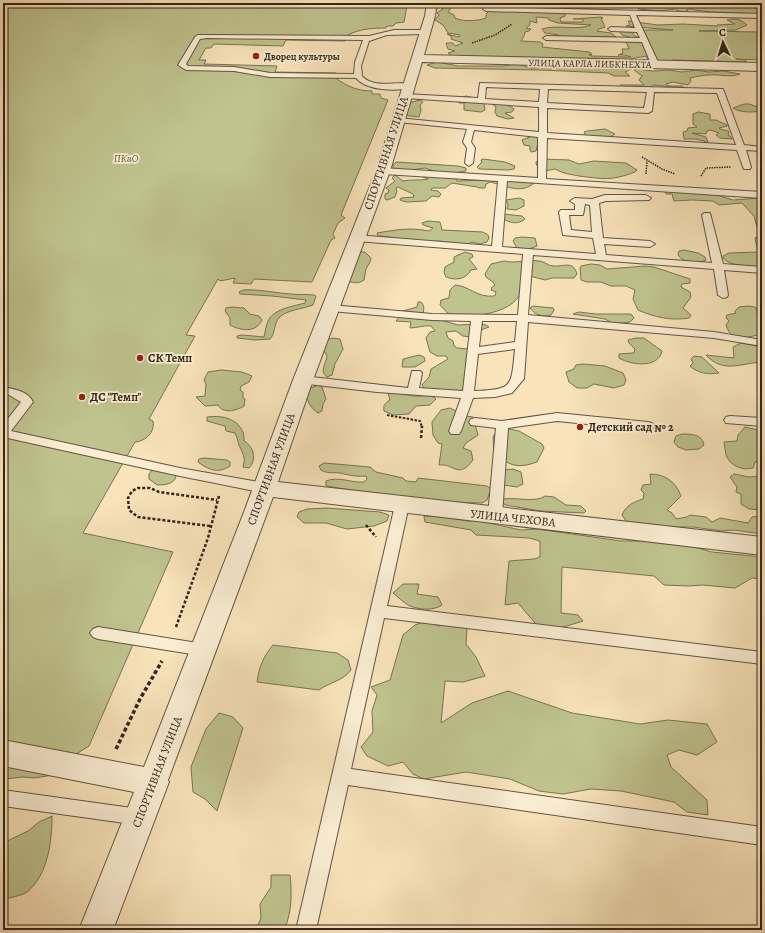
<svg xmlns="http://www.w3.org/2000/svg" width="765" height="933" viewBox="0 0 765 933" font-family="Alegreya,serif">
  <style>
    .green { fill: #bfc38e; stroke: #787454 }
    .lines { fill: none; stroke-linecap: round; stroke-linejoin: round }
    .service-casing { stroke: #625442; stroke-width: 2 }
    .minor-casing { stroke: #625442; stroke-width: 2 }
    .path-far3 { stroke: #30251a; stroke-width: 1.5; stroke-dasharray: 1.5 1; stroke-linecap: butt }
    .path-far2 { stroke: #30251a; stroke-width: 2; stroke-dasharray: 2.5 1.5; stroke-linecap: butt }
    .path-far1 { stroke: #30251a; stroke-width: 2.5; stroke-dasharray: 3 2; stroke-linecap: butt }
    .path { stroke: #30251a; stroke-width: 3.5; stroke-dasharray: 4 2.5; stroke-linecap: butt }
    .service { fill: #faedd2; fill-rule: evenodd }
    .minor { fill: #faedd2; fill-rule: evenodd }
    .poi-dot { fill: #8f2418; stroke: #faedd2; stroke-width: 1.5 }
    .labels { text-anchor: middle; stroke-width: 3.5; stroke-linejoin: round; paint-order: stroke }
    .far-poi-label { font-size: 10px; font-weight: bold; fill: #30251a; stroke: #faedd2; text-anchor: start }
    .far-street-label { font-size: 10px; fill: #30251a; stroke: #faedd2 }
    .far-park-label { font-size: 10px; font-style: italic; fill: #5b543d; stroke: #faedd2 }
    .street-label { font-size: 12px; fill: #30251a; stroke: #faedd2 }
    .poi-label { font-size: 12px; font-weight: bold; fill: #30251a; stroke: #faedd2; text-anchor: start }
  </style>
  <rect width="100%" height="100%" fill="#f8e3ba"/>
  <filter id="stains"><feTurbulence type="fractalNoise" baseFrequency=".005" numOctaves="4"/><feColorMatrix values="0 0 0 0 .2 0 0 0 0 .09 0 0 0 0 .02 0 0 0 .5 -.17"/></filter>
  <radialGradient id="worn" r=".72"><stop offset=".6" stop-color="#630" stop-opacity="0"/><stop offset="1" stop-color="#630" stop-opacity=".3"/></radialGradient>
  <g class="green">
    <path d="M3,3L411,4L407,6L404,22L396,23L393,26H387L386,28C373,28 359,29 348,35L345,41L286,40L283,46L214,44L211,48H206L199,60H206L204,64L277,66L275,72L336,73L337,79C348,87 359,91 372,91V94H380L381,98L388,100L341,215L345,218L338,223L333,234L335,238L331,240L312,282L254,279L251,284L233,283L235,278L220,281L218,279L186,335L195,336L149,419L153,421C155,432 146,441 135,442L83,533L173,552L89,746L73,756L60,774L34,778L23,777L4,779Z"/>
    <path d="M443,3H454L448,12L454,15L455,18C462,22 478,21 486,18V14L489,11L486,9L492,7L486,5V3H561L566,6L573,4L591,5L589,6L590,8L588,10L553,12L565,14V16L560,18L561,22H583V19H573L601,17L603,18H601L605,27L599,29L597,31L611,33L616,37H561L559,35L545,33L542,29C558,24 577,31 591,25L558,23L549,20L548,18L536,17L537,23L530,21V25L526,28L531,29L529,31L525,32L524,36L521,41L540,42L543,44L542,47L589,52L592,54L589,55L592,56L631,57L625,55H618L623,53L622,49H629L626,42L620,41L637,39L622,35L620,32L622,31L631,32L637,37H642L640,30H673L626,26L630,25L628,21L658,25L683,24L718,26L717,25L735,24L727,20C736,18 741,19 747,25L736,30L699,31L762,32V60L736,59L745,60L747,62L673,60C666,63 654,63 647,59V56L630,59L452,56L448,53L455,51L448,49L446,43H453L455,46L463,43L451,39L452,37L447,34L459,37L460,35L448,33L443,25L435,20L439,15L437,13L443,9L441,7Z"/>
    <path d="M652,3H682L706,8L702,4L691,3H746L750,4L744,6L758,7L754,3H762V14L712,12L687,9L688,11L681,12L675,9L659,11L638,9L642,5L654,6Z"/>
    <path d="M437,62L458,66H503L518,64L531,68L564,66L624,69L626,67L633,68L625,72L630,76H614L608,73L540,70L435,68L427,65Z"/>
    <path d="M640,67L644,70L653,71L669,70L682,72L696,70L709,72L723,71L740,74C730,78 720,74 709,75C702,75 696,77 690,78L691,81L688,85L673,82L666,84L669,86H683V88L654,85L649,88L621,87L620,85H644L639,80L642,76L634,70Z"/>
    <path d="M466,96L478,99L484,103L485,110L481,112L464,110V103H459L458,101L460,98Z"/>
    <path d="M420,100L423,102L420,105L421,110L419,117L403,115L408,103Z"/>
    <path d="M493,103C500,103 508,104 514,109L512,112L505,113L514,118L508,119L497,116L495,112L496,107L492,104Z"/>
    <path d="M744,104H750L759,108V111C751,113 739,112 733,108Z"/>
    <path d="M698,112L710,114V120H716L727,125V126L719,128L720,129L728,131L729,132L728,135L731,137L732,139L720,138L716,135L719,133L710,130L707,131L706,134L692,133L706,137L708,142L695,139H684L683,132L687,131L688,128L697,127L693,124V114Z"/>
    <path d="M605,129L615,134C609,140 594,137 586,136L584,132L587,131Z"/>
    <path d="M535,135L539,138L536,151L531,152L530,150V146L524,145L522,140Z"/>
    <path d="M483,159L505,162L515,166L514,169L508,170L479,169L477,167L482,162L481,160Z"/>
    <path d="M542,159L569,160L579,164L594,161L626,163L637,170L635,172C612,181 603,179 579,176C569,174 564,174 555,169L545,171C540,168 536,167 536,162Z"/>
    <path d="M396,162L458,166L466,168V171L454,173L436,172L425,168L403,171L393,168V165Z"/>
    <path d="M395,175L403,181C412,179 419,181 428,179L421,176H455L457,181L483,180L487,178L534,183C521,195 504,185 490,182L486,184L485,188H479L477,187L452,183L445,188H432L431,190L438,191L441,194L439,197L432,196L426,201L406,202L400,200L401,198L414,197L413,194L398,187L396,188L397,191L395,197L387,200L385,199V194L388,193L389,190L386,188L395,181L392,178Z"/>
    <path d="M665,191L710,193L733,200L762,198V229L757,227L754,216L742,203L719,205L713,201L692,200L674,201L672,194H666Z"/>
    <path d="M519,198L524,200V206L516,210L507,209L508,205L506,200Z"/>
    <path d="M503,214L522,216L525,219C518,225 509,223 502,218Z"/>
    <path d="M428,221L440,222L442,230L483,232L488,235L489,238L487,242L480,244L472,242L467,245L450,244L440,241L425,242L395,239L390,237L378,236L377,233C395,230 410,227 429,231L433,228L423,225L422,223Z"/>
    <path d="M761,235H762V267C749,265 733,268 723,258V256L729,253L758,252L755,238Z"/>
    <path d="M522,237L535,238L537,246L529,249L517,248L513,241L515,238Z"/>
    <path d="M684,250L698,253L705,257L706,260C697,264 683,263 678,255L679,251Z"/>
    <path d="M361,252H365L371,258L370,262L366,269L364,280C358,284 354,283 347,281L357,253Z"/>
    <path d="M465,252L472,254L473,257L469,259L477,269L471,270C466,279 456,281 446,277L444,272L445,267L454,262V257Z"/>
    <path d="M504,261C517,264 526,259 539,261C544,261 548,266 553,266C564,267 573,260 577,274L574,278H552L545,280L526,275C524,282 523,291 519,296C508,314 471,318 452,315C446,313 444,309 440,305L441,300L449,298L450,290L455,285C470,286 476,298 495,296L496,292L491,290L492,287L495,285L493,282L486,277L485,274L491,264Z"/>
    <path d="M591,264L600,265L607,269L645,266L654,267L690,279V283L682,284L681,287L690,292L691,297L683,308L691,315L689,318C671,321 654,317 638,310L633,299L635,290L626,286H611L601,282H587L581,280L580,268L581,266Z"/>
    <path d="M243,290C259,289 275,293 291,294C299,295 306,294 314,295L316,296L313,305C303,309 284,310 278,319C274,325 275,334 270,339L255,340L237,338V336L242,335L264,337C265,332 266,326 268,321C273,309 294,306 305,303L306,300L272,296L240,294L239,292Z"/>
    <path d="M418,302H421C427,308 421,313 424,319H437L458,325L481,324L486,325L489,327L475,332L471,337L463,336L456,331L446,332L448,338L453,341L454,346L457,348L468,349C466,361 463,372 469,384L460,392L426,390L422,385L429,377L431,369L448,359L446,356H437L430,352L426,338L430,332L435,331L431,326C424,325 417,328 410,328L411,322L396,321L400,316L399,312L417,307Z"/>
    <path d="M533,306L553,308L554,310L551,315C542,317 535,315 530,308Z"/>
    <path d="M748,306L755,307C759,312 756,319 762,323V335C747,335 733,346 726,325L729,321L726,318L727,315L736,313L735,311L739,307Z"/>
    <path d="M232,307L244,308L250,314L259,316L262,320C256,333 241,331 230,325V318L225,311L226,308Z"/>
    <path d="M579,312L596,314H631L634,318L630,322L614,324L605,319L573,314Z"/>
    <path d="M332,338L340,339L343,349L335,364L332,375L327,377C319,371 326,364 327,356L322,347L324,341Z"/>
    <path d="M636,338H644L662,351C658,369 631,365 619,358V354L634,353L635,349L629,343L628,340Z"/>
    <path d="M741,343L762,347V362C741,363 723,374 706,355L734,358L733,347Z"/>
    <path d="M419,355L424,357L425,361L415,367H402L403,359Z"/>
    <path d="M694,356L702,357L719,373C709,375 697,373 690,366L693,363L691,359Z"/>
    <path d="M583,364L605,366L623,373L626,380L624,385L614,388L594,384L587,388H577L569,382L566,372L574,369L576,365Z"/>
    <path d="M221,370L242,372L252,376L249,382L241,386L240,390L243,392V398L245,399L244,406C236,411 223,414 218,405L205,406L196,397L205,396L206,384L204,380L208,372Z"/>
    <path d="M318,385L322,387L326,399L323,404L322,411L318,413C310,408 306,399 306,390Z"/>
    <path d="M392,391C398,392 409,396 414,396C422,397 429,393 436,399L430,405L416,406L409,414L393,415L384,411C383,405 385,403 390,400L388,393Z"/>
    <path d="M450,408L466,416L473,417L478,435L466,443L463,448L471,451L473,460C458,480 454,463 439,465L442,444L438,443L433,435L432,422L441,410Z"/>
    <path d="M207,417C221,415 237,418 243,432C244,434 244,439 244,441C254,446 257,460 249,468L243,467C246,457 243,454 239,445C238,441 237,437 235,433L226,431L225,426L207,421Z"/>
    <path d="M745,427L762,431V462H755L753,468C743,471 730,466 726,455C725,451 725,446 724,442L737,441L738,435Z"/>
    <path d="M509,429L519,431L542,444L544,448L537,462C517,469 509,466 494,452L493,437L496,432Z"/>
    <path d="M682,434C691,434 702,434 704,445L699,449L686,450L678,447L674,442L676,436Z"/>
    <path d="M204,458L227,460L230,462V466C218,474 209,470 198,462L199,459Z"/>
    <path d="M324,463L370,467L376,472L403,478L406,481L416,482L418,478L487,486L491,489L487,500L482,503L449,502L358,491L326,486V481C338,476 352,483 364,482L367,479L366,476C356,477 349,475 340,473C333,472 327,474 321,470L319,466Z"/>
    <path d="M513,469L521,472L523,484L517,487L503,485L504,470Z"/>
    <path d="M152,470L176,473C177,484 166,485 157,485L149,479V474Z"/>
    <path d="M650,474C665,474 676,482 681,496L667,510L672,513L676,519L687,517L690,515L706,517L712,522L720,518L748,523L752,517L761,516H762V534L734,530L722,531L693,527H667L627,522L622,515C626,505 634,502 643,499L644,493L641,490L643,485L651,484Z"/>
    <path d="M734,474L749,477L762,476V510L749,509L741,504V494L736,492L737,487L730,477Z"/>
    <path d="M545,496L554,497L566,505L581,506L586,511L584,513L541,511L505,505L503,502V499C516,497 536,503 545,496Z"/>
    <path d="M327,508L380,512L389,515L387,521L374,526L347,529L326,523H304L297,517L299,512L307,509Z"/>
    <path d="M424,516L442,517L468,521H480L521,530L537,529L621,541H651L687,545L712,552L762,557V579L752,578L735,588L702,585L689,586L664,585L654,576L562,567L561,613L578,615L583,621L547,632L535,623L518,603L505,605L509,561L534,559L540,557V541L529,538L476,535L471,530L425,522Z"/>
    <path d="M403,584H419L417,594L438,597L442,605C434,611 417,610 408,605C403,602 398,597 393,593Z"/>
    <path d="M426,621L439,626L462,621L467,628L466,644L476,657L485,676L463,682L445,681L441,723L472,703L508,691L572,713L640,724L668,720L707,724L717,742L697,755L679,750L667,755L671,767L707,800L708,815L687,812L674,802L621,791L591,789L563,794L539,791L510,779L466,772L424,779L413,774L403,762L388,766L367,756L361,747L373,732L372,711L377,695L371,687L390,680L403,635L415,625Z"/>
    <path d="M273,645L337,653L348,660L351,670C343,681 330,682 319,690L257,682C259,667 263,657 273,645Z"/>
    <path d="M219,713L233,717L243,728L217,811L205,799L193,792L191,767L206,729Z"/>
    <path d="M52,816C52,841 48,875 27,892C21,896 10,897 3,900V843L28,831L39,822Z"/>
    <path d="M271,875H290C292,893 292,913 284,930H256L261,918L260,904L271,887Z"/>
  </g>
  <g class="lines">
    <g class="service-casing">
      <g id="service">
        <path d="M483,3H489V7L762,14V18L636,15L659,64L655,66L651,64L642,42L546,40L543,38L546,36L640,38L637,32L611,31L608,29L611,27L635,28L630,15L486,11L483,9Z"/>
        <path d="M394,30H424L427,32L424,34L387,35L369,41L361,66L362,76C376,91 401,78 412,86L411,88C395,91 367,91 356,78L270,77L234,71L186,70L178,65L195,37L198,35L369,36ZM207,38L363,40L355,62L354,74L270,73L234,67L188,66L186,64L200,39Z"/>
        <path d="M480,83L723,89L744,145L762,147V151L746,150L751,167L750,169H744L743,167L737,150L547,138L546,179L762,192V198L507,181L502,247L596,254L593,238L563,235L559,212L561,210H575V204L570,201L575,198L592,199L605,195H646L651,198L649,200L606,201L599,203L603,238L650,241L655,244L650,247L604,244L606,255L712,263L702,215L704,213H710L723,264L762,267V273L724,270L728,295L727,297L723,298L718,295L714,269L533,255L528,315L714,332L762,340V346L714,338L528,322L524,379L522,381L512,393L495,397L473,398L461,431L459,434H451L449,431L461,398L377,392L299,383L297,380L299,377L303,376L408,388L412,371H420L422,373L419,388L463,391L471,321L432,320L331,311L326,308L327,306L331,305L432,314L518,315L523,254L356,241L351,238L356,235L492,246L498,181L383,174L379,171L383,168L538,178V137L474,130L471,142L475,148L473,163L469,166L465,163L467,148L463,142L467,129L398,122L394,120L398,118L539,132V107L405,98L401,96L405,94L478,98ZM486,87L540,89L539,102L485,99ZM548,89L647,92L644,108L547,103ZM654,92L717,93L736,145L547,133V108L648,113L652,111ZM585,204L590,205L592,232L571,230L569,215H583ZM482,321H517L515,342L479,347ZM515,349C511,387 514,389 474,391L478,354Z"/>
        <path d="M3,387C14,389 28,391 33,402L11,431L180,468L265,483L270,485L272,488L270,491L265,493L180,476L3,437V425L21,402L9,395H3Z"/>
        <path d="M557,413L648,422L652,423L654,426L652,429L648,430L557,421L508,428L502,516L500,519L495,521L490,519L488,516L496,428L471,425L469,422L471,419L475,418L502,421Z"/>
        <path d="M730,416L762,418V426L726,423L724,420L726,417Z"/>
        <path d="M402,500L407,502L409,505L387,606L762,652V664L384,618L351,769L762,827V845L348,785L316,930H296L395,505L397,502Z"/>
        <path d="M98,627L204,644L210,646L212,650L210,654L204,656L98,639L93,637L90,633L93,629Z"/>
        <path d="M3,790L139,809L145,811L148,817L145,823L139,825L3,806Z"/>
      </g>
    </g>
    <g class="minor-casing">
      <path id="minor" d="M427,3H437L435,16L424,55L762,63V71L422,62L390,171L313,380L278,482L762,537V555L273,497L168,780L169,782L113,930H79L134,792L3,766V740L144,767L244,512L293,380L376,171L425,16Z"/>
    </g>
    <g class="path-far3">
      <path d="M472,43L495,35L512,24"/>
      <path d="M642,157L662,169L675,174"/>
      <path d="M646,174L647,161"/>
      <path d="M701,176L706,168L731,167"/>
    </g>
    <path class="path-far2" d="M387,415L420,421L422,427"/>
    <g class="path-far1">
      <path d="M421,438L422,426"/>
      <path d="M366,525L376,537"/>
      <path d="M210,526L138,517L129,510L128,498L132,491L138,488H150L159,492L217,500"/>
      <path d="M176,627L208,538L219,496"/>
    </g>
    <path class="path" d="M116,749L140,699L162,661"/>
    <use href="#service" class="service"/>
    <use href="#minor" class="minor"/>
  </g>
  <g class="poi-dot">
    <circle cx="256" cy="56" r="4"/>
    <circle cx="140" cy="358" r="4"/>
    <circle cx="82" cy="397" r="4"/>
    <circle cx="580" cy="427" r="4"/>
  </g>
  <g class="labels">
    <g class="far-poi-label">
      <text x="264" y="60">Дворец культуры</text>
    </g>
    <g class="far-street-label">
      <text transform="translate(590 63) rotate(1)" y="4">УЛИЦА КАРЛА ЛИБКНЕХТА</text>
    </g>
    <g class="far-park-label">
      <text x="126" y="162">ПКиО</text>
    </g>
    <g class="street-label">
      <text transform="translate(386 153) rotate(-72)" y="4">СПОРТИВНАЯ УЛИЦА</text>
      <text transform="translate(271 469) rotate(-70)" y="4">СПОРТИВНАЯ УЛИЦА</text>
      <text transform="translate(513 518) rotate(6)" y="4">УЛИЦА ЧЕХОВА</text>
      <text transform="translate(157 772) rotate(-69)" y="4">СПОРТИВНАЯ УЛИЦА</text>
    </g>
    <g class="poi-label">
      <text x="148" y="362">СК Темп</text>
      <text x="90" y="401">ДС "Темп"</text>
      <text x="588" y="431">Детский сад № 2</text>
    </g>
  </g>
  <rect width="765" height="933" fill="none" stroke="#f8e3ba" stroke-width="16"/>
  <rect x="4" y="4" width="757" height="925" fill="none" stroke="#30251a" stroke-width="2"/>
  <rect x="8" y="8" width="749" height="917" fill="none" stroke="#30251a"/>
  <g transform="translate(723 42) rotate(356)" stroke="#faedd2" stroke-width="3" paint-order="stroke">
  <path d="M0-3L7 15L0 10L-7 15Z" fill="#30251a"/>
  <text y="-6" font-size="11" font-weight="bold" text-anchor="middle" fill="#30251a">С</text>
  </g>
  <rect width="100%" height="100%" filter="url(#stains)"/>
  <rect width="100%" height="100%" fill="url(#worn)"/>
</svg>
